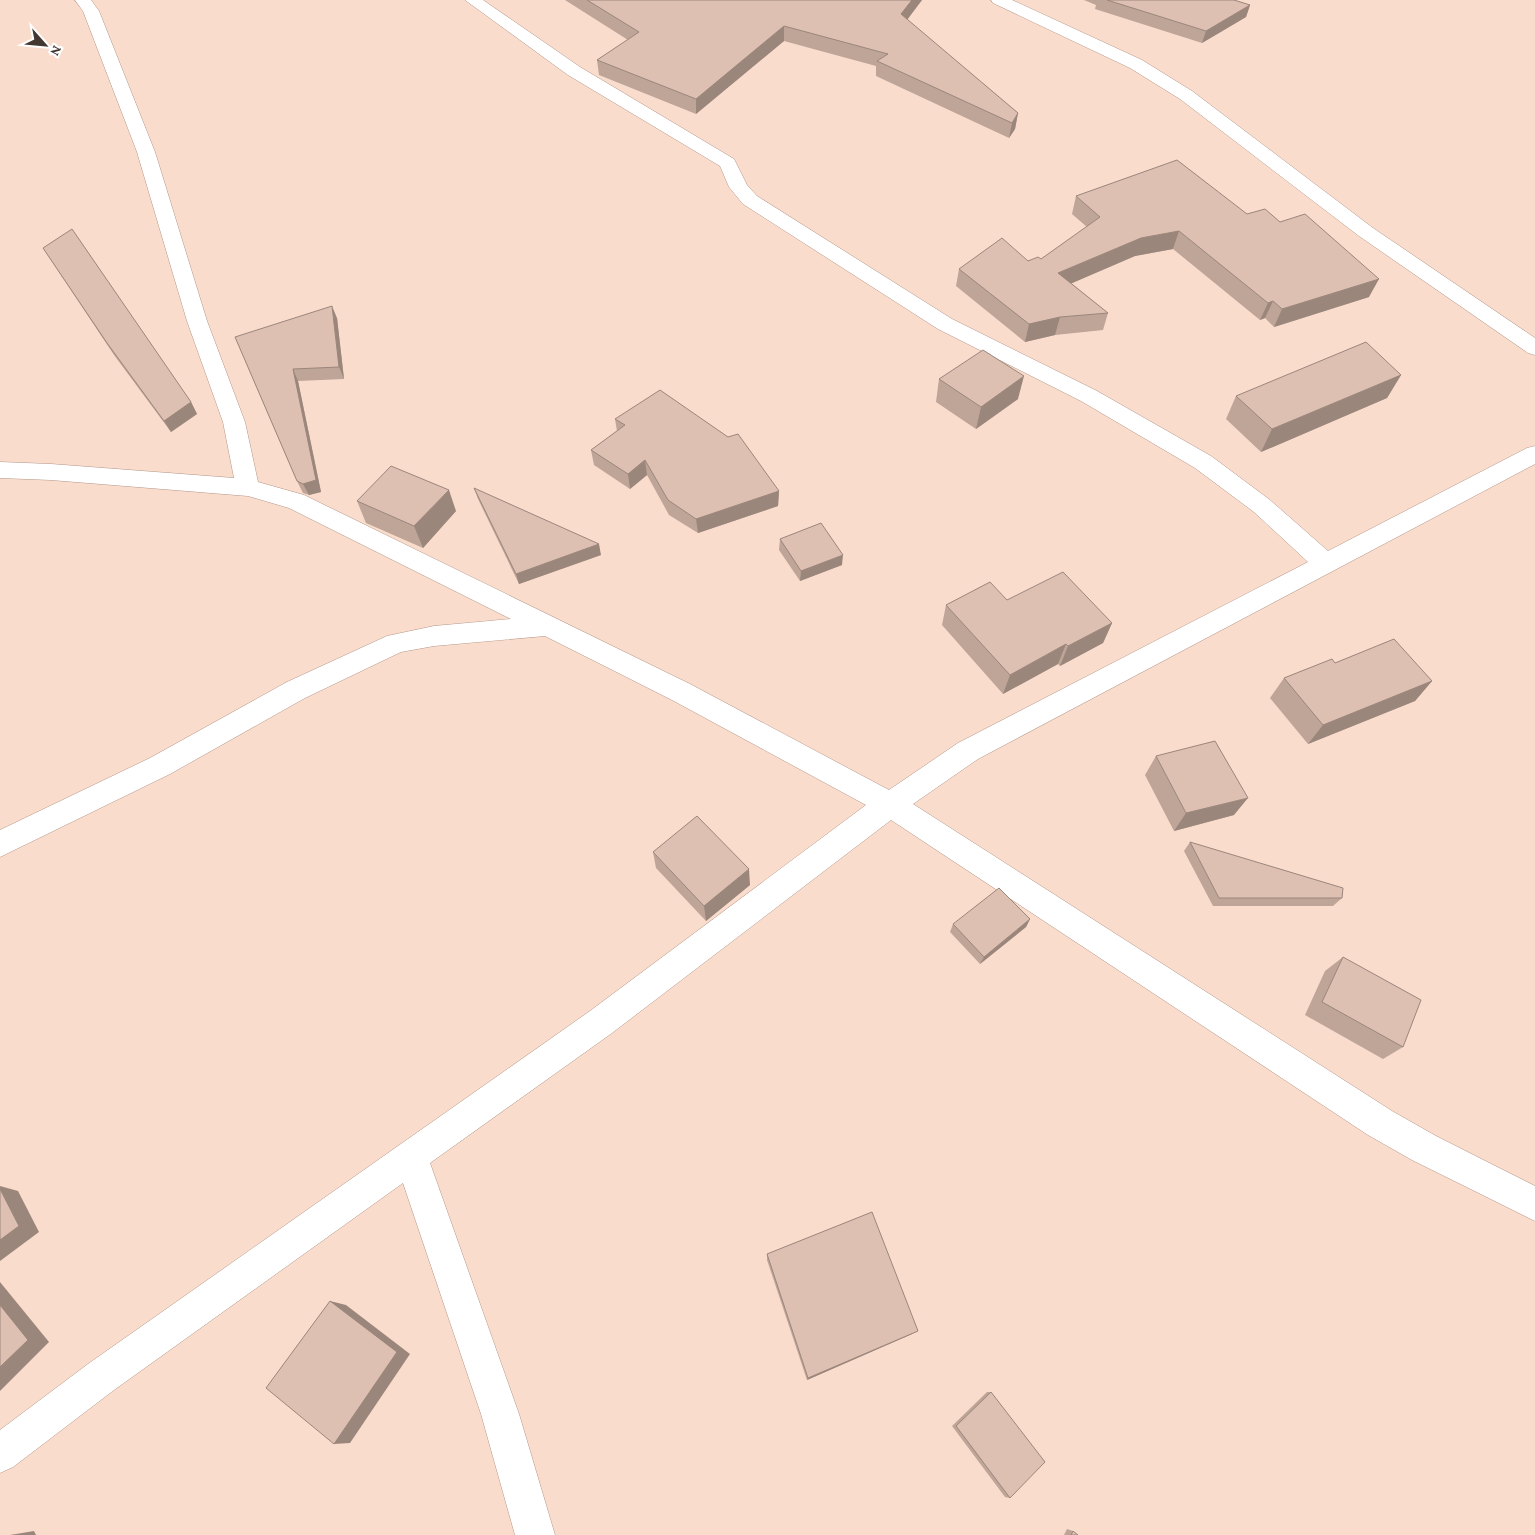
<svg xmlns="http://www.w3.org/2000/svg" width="1535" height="1535" viewBox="0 0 1535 1535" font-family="'Crimson Pro',serif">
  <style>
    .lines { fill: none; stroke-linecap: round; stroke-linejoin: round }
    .minor-casing { stroke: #b39789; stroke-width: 1 }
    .minor { fill: #fff; fill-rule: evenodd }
    .wall { fill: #bea598 }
    .shaded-wall { fill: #9b867c }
    .building { fill: #ddc0b1; stroke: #9b867c }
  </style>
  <rect width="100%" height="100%" fill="#fadccd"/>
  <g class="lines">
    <g class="minor-casing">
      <g id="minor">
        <path d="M75,0H91L99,11L155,152L207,321L245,422L258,482L304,495L690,684L889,790L958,743L1308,562L1254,512L1195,468L1081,401L938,329L743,204L729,187L720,166L568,75L465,0H483L580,67L734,159L747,185L757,196L952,319L1097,391L1211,456L1270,500L1328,551L1527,448L1535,446V464L978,759L913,804L1392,1111L1436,1136L1535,1186V1221L1412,1160L1368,1135L891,820L612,1033L430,1163L519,1414L555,1535H515L481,1414L403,1183L114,1390L13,1467L0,1473V1430L88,1364L590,1011L866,805L672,700L545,636L434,646L401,652L305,698L170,774L0,857V830L150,758L287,682L387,636L434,626L511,619L289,508L248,496L51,480L0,478V462L51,464L234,478L223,422L187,321L137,152L83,11Z"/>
        <path d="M991,0H1012L1142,60L1192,91L1373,228L1535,338V355L1528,353L1359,236L1180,99L1130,68L993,3Z"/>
      </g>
    </g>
    <use href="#minor" class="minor"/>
  </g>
  <g class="wall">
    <path d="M565,0H922L907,20L1018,113L1015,129L1009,138L876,76V66L784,41L696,114L599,75L597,60L628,40Z"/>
    <path d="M1084,0H1234L1250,5L1246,17L1202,43L1095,9L1096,5Z"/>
    <path d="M1076,196L1247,214L1280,222L1369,297L1274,327L1265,318L1260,320L1173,249L1135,256L1071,283L1108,313L1103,330L1055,335L1025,342L956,286L959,269L1041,259L1087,227L1072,214Z"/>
    <path d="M43,248L191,402L197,414L171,432L114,355Z"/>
    <path d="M337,318L344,379L298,381L321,492L309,495L303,493L297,481L235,337Z"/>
    <path d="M1401,375L1387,398L1261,452L1226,419L1236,396Z"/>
    <path d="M939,379L1018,399L976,429L936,402Z"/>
    <path d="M615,419L779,491L778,506L698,533L669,515L647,475L630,489L594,465L591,450L617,431Z"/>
    <path d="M474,488L601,555L519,584L478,499Z"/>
    <path d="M357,501L456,511L423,548L366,523Z"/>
    <path d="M780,539L842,565L800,581L779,550Z"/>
    <path d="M1007,600L1112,623L1103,643L1060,666L1058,664L1003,694L942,625L946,605Z"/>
    <path d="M1284,678L1432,681L1415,701L1308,744L1270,698Z"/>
    <path d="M1156,756L1234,815L1174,831L1145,775Z"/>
    <path d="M1190,842L1342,898L1333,906H1213L1184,851Z"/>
    <path d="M653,852L750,885L706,921L656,868Z"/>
    <path d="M1030,919L1026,927L980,964L950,932L953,924Z"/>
    <path d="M1343,957L1403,1047L1383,1059L1305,1015L1325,971Z"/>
    <path d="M767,1254L912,1334L807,1380L767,1260Z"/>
    <path d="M987,1392H991L1010,1498L1005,1497L952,1426Z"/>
    <path d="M1067,1529L1073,1531L1078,1535H1064Z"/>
  </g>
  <g class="shaded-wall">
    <path d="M912,0H922L900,29L901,14Z"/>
    <path d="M1250,5L1246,17L1202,43L1206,31Z"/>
    <path d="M784,26V41L696,114V99Z"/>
    <path d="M1018,113L1015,129L1009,138L1012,123Z"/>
    <path d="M1179,231L1173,249L1135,256L1054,291L1058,273L1141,238Z"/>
    <path d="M1379,279L1369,297L1274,327L1282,309Z"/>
    <path d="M1273,301L1265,318L1260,320L1268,303Z"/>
    <path d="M332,306L337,318L344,379L339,367Z"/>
    <path d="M1060,317L1055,335L1025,342L1029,324Z"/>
    <path d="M293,369L298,381L321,492L309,495L303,484Z"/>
    <path d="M1401,375L1387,398L1261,452L1272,429Z"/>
    <path d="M1024,376L1018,399L976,429L981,407Z"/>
    <path d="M191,402L197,414L171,432L164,421Z"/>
    <path d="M645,460L647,475L630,489L628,474Z"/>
    <path d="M449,490L456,511L423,548L414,526Z"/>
    <path d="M779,491L778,506L698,533L696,519Z"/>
    <path d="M599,544L601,555L519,584L516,574Z"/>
    <path d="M843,555L842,565L800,581L801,571Z"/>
    <path d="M1112,623L1103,643L1060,666L1068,646Z"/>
    <path d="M1066,644L1058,664L1003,694L1010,675Z"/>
    <path d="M1432,681L1415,701L1308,744L1323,725Z"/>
    <path d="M1248,798L1234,815L1174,831L1186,813Z"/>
    <path d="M749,869L750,885L706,921L704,906Z"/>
    <path d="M1030,919L1026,927L980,964L984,957Z"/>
    <path d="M0,1186L18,1191L39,1232L0,1261Z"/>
    <path d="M0,1282L49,1342L0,1391Z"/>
    <path d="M330,1301L346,1305L410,1354L350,1443L334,1444Z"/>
    <path d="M918,1331L912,1334L807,1380L808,1378Z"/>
    <path d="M34,1531L36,1535H10Z"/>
  </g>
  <g class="building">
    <path d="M587,0H912L901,14L1018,113L1012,123L877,61L888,54L784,26L696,99L597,60L639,32Z"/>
    <path d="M1107,0H1234L1250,5L1206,31Z"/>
    <path d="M1177,160L1247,214L1265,209L1280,222L1305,214L1379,279L1282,309L1273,301L1268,303L1179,231L1141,238L1058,273L1108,313L1060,317L1029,324L959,269L1002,238L1028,261L1038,257L1041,259L1100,217L1076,196Z"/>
    <path d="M72,229L191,402L164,421L107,343L43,248Z"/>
    <path d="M332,306L339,367L293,369L316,480L303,484L297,481L235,337Z"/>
    <path d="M1366,342L1401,375L1272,429L1236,396Z"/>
    <path d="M983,350L1024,376L981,407L939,379Z"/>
    <path d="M660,390L728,437L738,434L779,491L696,519L668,500L645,460L628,474L591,450L625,425L615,419Z"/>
    <path d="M391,466L449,490L414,526L357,501Z"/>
    <path d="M474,488L599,544L516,574Z"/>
    <path d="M821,523L843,555L801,571L780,539Z"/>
    <path d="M1063,572L1112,623L1068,646L1066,644L1010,675L946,605L990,582L1007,600Z"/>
    <path d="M1394,639L1432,681L1323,725L1284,678L1332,659L1335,663Z"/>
    <path d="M1215,741L1248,798L1186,813L1156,756Z"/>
    <path d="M697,816L749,869L704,906L653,852Z"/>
    <path d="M1190,842L1343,888L1342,898H1219Z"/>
    <path d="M999,888L1030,919L984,957L953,924Z"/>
    <path d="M1343,957L1421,1000L1403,1047L1322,1002Z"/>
    <path d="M0,1189L19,1226L0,1240Z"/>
    <path d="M872,1212L918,1331L808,1378L767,1254Z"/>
    <path d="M330,1301L397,1352L334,1444L266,1388Z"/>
    <path d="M0,1305L28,1340L0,1367Z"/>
    <path d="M991,1392L1045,1462L1010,1498L956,1426Z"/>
    <path d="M1073,1531L1078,1535H1071Z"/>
  </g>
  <g transform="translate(45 45) rotate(117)" stroke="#ffffff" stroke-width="4" paint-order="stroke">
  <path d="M0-4L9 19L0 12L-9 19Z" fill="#423731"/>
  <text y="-8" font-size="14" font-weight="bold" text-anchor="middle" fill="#423731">N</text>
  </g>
</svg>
